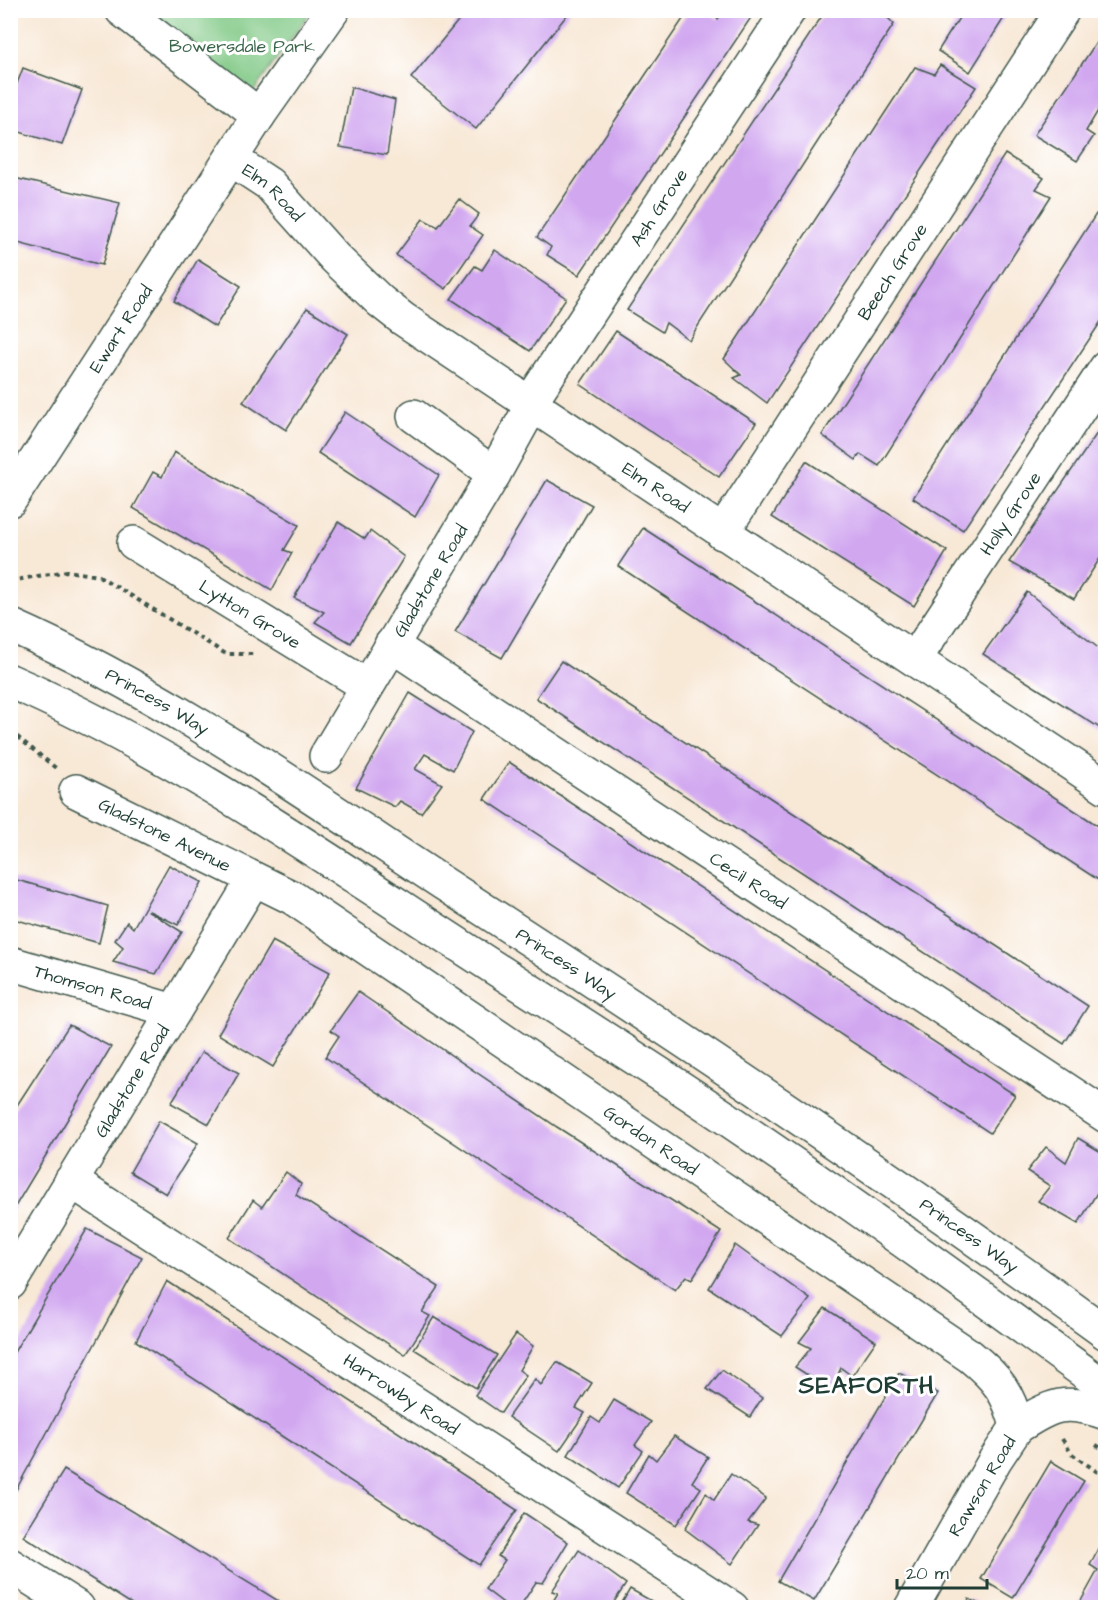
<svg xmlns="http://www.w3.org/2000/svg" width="1116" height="1618" viewBox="0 0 1116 1618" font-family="'Architects Daughter',sans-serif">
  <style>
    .green { fill: #7ec783; stroke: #4e825c; stroke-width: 1.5 }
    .building { fill: #d1a8f0 }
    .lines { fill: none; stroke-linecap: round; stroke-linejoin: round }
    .minor-casing { stroke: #40574c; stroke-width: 36 }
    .major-casing { stroke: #40574c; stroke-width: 36 }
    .highway-casing { stroke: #40574c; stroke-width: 36 }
    .path { stroke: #40574c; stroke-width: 4; stroke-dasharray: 4.5 4.5; stroke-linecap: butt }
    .minor { stroke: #fff; stroke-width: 33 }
    .major { stroke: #fff; stroke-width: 33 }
    .highway { stroke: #fff; stroke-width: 33 }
    .labels { text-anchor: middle; stroke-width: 6; stroke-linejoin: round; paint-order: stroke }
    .park-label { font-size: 18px; fill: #3c664c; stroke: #fff }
    .street-label { font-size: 18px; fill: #1f3d34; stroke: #fff }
    .district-label { font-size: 24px; font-weight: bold; letter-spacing: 1.5px; fill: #1f3d34; stroke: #fff }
  </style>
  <rect width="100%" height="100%" fill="#fff"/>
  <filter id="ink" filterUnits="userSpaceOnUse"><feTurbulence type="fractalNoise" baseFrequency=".0167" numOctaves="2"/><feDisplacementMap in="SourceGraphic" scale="12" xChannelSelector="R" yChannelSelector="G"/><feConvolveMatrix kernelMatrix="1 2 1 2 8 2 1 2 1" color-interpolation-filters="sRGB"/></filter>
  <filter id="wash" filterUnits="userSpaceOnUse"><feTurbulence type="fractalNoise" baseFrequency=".008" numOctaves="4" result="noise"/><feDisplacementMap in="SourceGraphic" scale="24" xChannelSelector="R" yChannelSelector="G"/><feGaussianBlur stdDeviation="1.35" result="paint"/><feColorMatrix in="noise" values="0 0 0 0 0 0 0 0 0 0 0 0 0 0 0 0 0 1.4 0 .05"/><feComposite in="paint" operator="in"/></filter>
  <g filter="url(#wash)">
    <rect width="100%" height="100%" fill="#f8e8d6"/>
    <path class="green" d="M151,11H311L250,97L211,67Z"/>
    <g id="blocks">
      <g class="building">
        <path d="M467,10H571L476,129L411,78Z"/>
        <path d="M689,10H705L718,19L723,10H756L579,275L547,255L551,247L537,237Z"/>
        <path d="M826,10H880L894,24L689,340L666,323L662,332L627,310Z"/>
        <path d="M964,10H1009L970,72L938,51Z"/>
        <path d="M1106,28V97L1086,131L1094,136L1077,161L1034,135Z"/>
        <path d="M940,65L976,87L767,403L734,378L741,375L724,359L915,67L934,74Z"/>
        <path d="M23,68L82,90L62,145L10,129V102Z"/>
        <path d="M351,87L395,100L387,155L340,147Z"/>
        <path d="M1005,154L1044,178L1036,189L1051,196L879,466L860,454L856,460L822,435Z"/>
        <path d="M10,177L120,203L102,265L10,241Z"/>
        <path d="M459,199L479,214L470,226L483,235L446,289L396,255L423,219L438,227Z"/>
        <path d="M1096,214L1106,222V314L963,530L913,498Z"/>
        <path d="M495,250L566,298L530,351L451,299L475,266L482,270Z"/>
        <path d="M198,259L241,286L215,327L174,301Z"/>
        <path d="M307,308L348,334L286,430L243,402Z"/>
        <path d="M616,331L756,423L719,477L580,384Z"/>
        <path d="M345,412L439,475L415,517L318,453Z"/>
        <path d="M1106,420V549L1074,599L1009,562Z"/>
        <path d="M174,452L299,525L284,550L292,553L272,590L133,508L153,472L162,477Z"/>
        <path d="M806,461L947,551L914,606L772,517Z"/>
        <path d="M547,480L592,505L502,658L455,632Z"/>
        <path d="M338,522L365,539L370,531L404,557L351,643L315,622L324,612L294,598Z"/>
        <path d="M643,528L1106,831V885L618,566Z"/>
        <path d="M1027,592L1106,654V732L983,654Z"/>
        <path d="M561,661L1088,1006L1064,1044L536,698Z"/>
        <path d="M410,693L472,732L453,770L425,754L415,769L442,784L421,813L400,801L395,807L356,788Z"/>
        <path d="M509,762L1015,1095L990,1133L484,799Z"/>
        <path d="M169,865L202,882L178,925L147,910L182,932L156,974L113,962L123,947L115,940L127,922L133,928Z"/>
        <path d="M10,878L108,906L99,943L10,918Z"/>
        <path d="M272,941L330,972L273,1067L218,1034Z"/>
        <path d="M358,992L557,1127L721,1232L692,1279L686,1276L675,1290L325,1057L339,1036L331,1030Z"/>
        <path d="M69,1025L111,1047L10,1215V1116Z"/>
        <path d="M1106,1050V1063L1100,1060Z"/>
        <path d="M202,1052L239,1073L209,1124L171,1103Z"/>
        <path d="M159,1121L198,1143L166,1194L130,1172Z"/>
        <path d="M1078,1138L1106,1155V1178L1078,1224L1038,1201L1050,1186L1027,1171L1046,1147L1066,1162Z"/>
        <path d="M286,1172L301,1184L296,1195L439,1287L422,1312L430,1316L405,1355L229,1238L253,1200L262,1207Z"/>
        <path d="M87,1229L142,1257L10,1501V1359Z"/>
        <path d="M735,1245L810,1299L782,1336L709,1288Z"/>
        <path d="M167,1281L517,1510L479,1565L136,1341Z"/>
        <path d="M825,1308L876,1341L852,1376L841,1368L831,1390L795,1367L811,1348L799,1342Z"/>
        <path d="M434,1317L497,1355L476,1388L414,1349Z"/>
        <path d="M516,1334L533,1346L519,1370L526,1375L501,1413L475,1395Z"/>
        <path d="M557,1362L592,1383L576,1408L585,1413L559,1451L508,1417L535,1379L541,1385Z"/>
        <path d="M722,1370L762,1398L750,1417L707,1389Z"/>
        <path d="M899,1373L938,1393L814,1601L778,1581Z"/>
        <path d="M614,1400L651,1422L635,1445L643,1451L618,1488L568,1455L591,1417L600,1423Z"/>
        <path d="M674,1436L708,1457L692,1482L701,1488L676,1525L626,1493L649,1454L656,1460Z"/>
        <path d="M1051,1461L1084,1481L1013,1598L981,1579Z"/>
        <path d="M64,1470L290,1608H138L23,1536Z"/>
        <path d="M731,1474L766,1498L748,1522L758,1525L732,1564L685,1529L706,1493L714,1500Z"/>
        <path d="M524,1513L568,1542L543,1583L536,1582L519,1608H510L485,1589L505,1560L498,1556Z"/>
        <path d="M1106,1536V1608H1077L1098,1570L1090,1565Z"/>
        <path d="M579,1550L626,1584L610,1608H549L558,1593L552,1591Z"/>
        <path d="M630,1589L664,1608H619Z"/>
        <path d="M969,1599L987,1608H964Z"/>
        <path d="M10,1600L22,1608H10Z"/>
      </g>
    </g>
  </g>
  <g filter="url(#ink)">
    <use href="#blocks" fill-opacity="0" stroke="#40574c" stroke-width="1.5"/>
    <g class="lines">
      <g class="minor-casing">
        <g id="minor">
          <path d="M122,10L259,115"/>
          <path id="s1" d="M231,159L269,184L335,258L380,301L403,319L1106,787"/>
          <path d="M414,416L494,474"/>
          <path id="s2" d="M722,533L1063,10"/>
          <path id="s3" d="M134,543L367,686"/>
          <path id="s4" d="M391,645L1106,1116"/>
          <path id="s5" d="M915,659L1106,368"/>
          <path id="s6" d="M326,756L494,474L532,405L539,389L789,10"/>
          <path id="s7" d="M76,791L293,898L970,1356C997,1378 1009,1393 1017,1427L995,1460L911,1608"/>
          <path id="s8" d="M10,963L174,1011"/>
          <path id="s9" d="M71,1181L732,1608"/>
          <path id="s10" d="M10,1283L254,879"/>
          <path d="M10,1565L78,1608"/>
        </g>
      </g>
      <g class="major-casing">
        <g id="major">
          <path id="s11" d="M10,500L259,115L333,10"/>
        </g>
      </g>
      <g class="highway-casing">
        <g id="highway">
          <path id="s12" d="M10,625C166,694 307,794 449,887C671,1031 892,1177 1106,1333"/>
          <path d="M10,681C171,751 316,852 462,947C557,1009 654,1068 748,1133C869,1215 987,1301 1106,1388"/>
          <path d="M1017,1427C1052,1405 1065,1398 1106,1413"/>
        </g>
      </g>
      <g class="path">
        <path d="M10,581L67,571L99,576L226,654H253"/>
        <path d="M10,731L57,769"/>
        <path d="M1062,1439L1072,1454L1106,1478"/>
        <path d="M1096,1445L1106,1451"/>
      </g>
      <use href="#minor" class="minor"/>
      <use href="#major" class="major"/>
      <use href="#highway" class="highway"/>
    </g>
  </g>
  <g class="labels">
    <g class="park-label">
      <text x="242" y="52">Bowersdale Park</text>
    </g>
    <g class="street-label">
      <text dy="6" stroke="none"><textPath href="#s1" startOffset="54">Elm Road</textPath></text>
      <text dy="6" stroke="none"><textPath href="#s6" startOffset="642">Ash Grove</textPath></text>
      <text dy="6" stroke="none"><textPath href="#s2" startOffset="312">Beech Grove</textPath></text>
      <text dy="6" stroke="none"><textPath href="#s11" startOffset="204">Ewart Road</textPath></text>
      <text dy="6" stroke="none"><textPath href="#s1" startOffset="540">Elm Road</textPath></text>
      <text dy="6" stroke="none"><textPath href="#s5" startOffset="174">Holly Grove</textPath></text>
      <text dy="6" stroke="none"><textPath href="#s6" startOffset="204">Gladstone Road</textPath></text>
      <text dy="6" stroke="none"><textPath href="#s3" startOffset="136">Lytton Grove</textPath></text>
      <text dy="6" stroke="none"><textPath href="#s12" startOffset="166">Princess Way</textPath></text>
      <text dy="6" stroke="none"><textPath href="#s7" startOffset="99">Gladstone Avenue</textPath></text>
      <text dy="6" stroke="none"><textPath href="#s4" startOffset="428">Cecil Road</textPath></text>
      <text dy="6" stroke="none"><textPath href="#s12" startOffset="652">Princess Way</textPath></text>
      <text dy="6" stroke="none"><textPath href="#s8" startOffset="86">Thomson Road</textPath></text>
      <text dy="6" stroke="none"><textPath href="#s10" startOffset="236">Gladstone Road</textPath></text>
      <text dy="6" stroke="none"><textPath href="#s7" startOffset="674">Gordon Road</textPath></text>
      <text dy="6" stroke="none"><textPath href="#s12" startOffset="1138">Princess Way</textPath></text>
      <text dy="6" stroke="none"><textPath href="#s9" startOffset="393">Harrowby Road</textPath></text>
      <text transform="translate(982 1486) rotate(-59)" y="6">Rawson Road</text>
    </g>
    <g class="district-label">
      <text x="867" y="1393">SEAFORTH</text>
    </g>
  </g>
  <rect width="1116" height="1618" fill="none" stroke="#fff" stroke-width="36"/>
  <path d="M897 1579v9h90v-9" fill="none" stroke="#1f3d34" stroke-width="3"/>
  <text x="906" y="1579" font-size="18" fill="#1f3d34" stroke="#ffffff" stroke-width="4.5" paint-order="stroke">20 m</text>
</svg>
